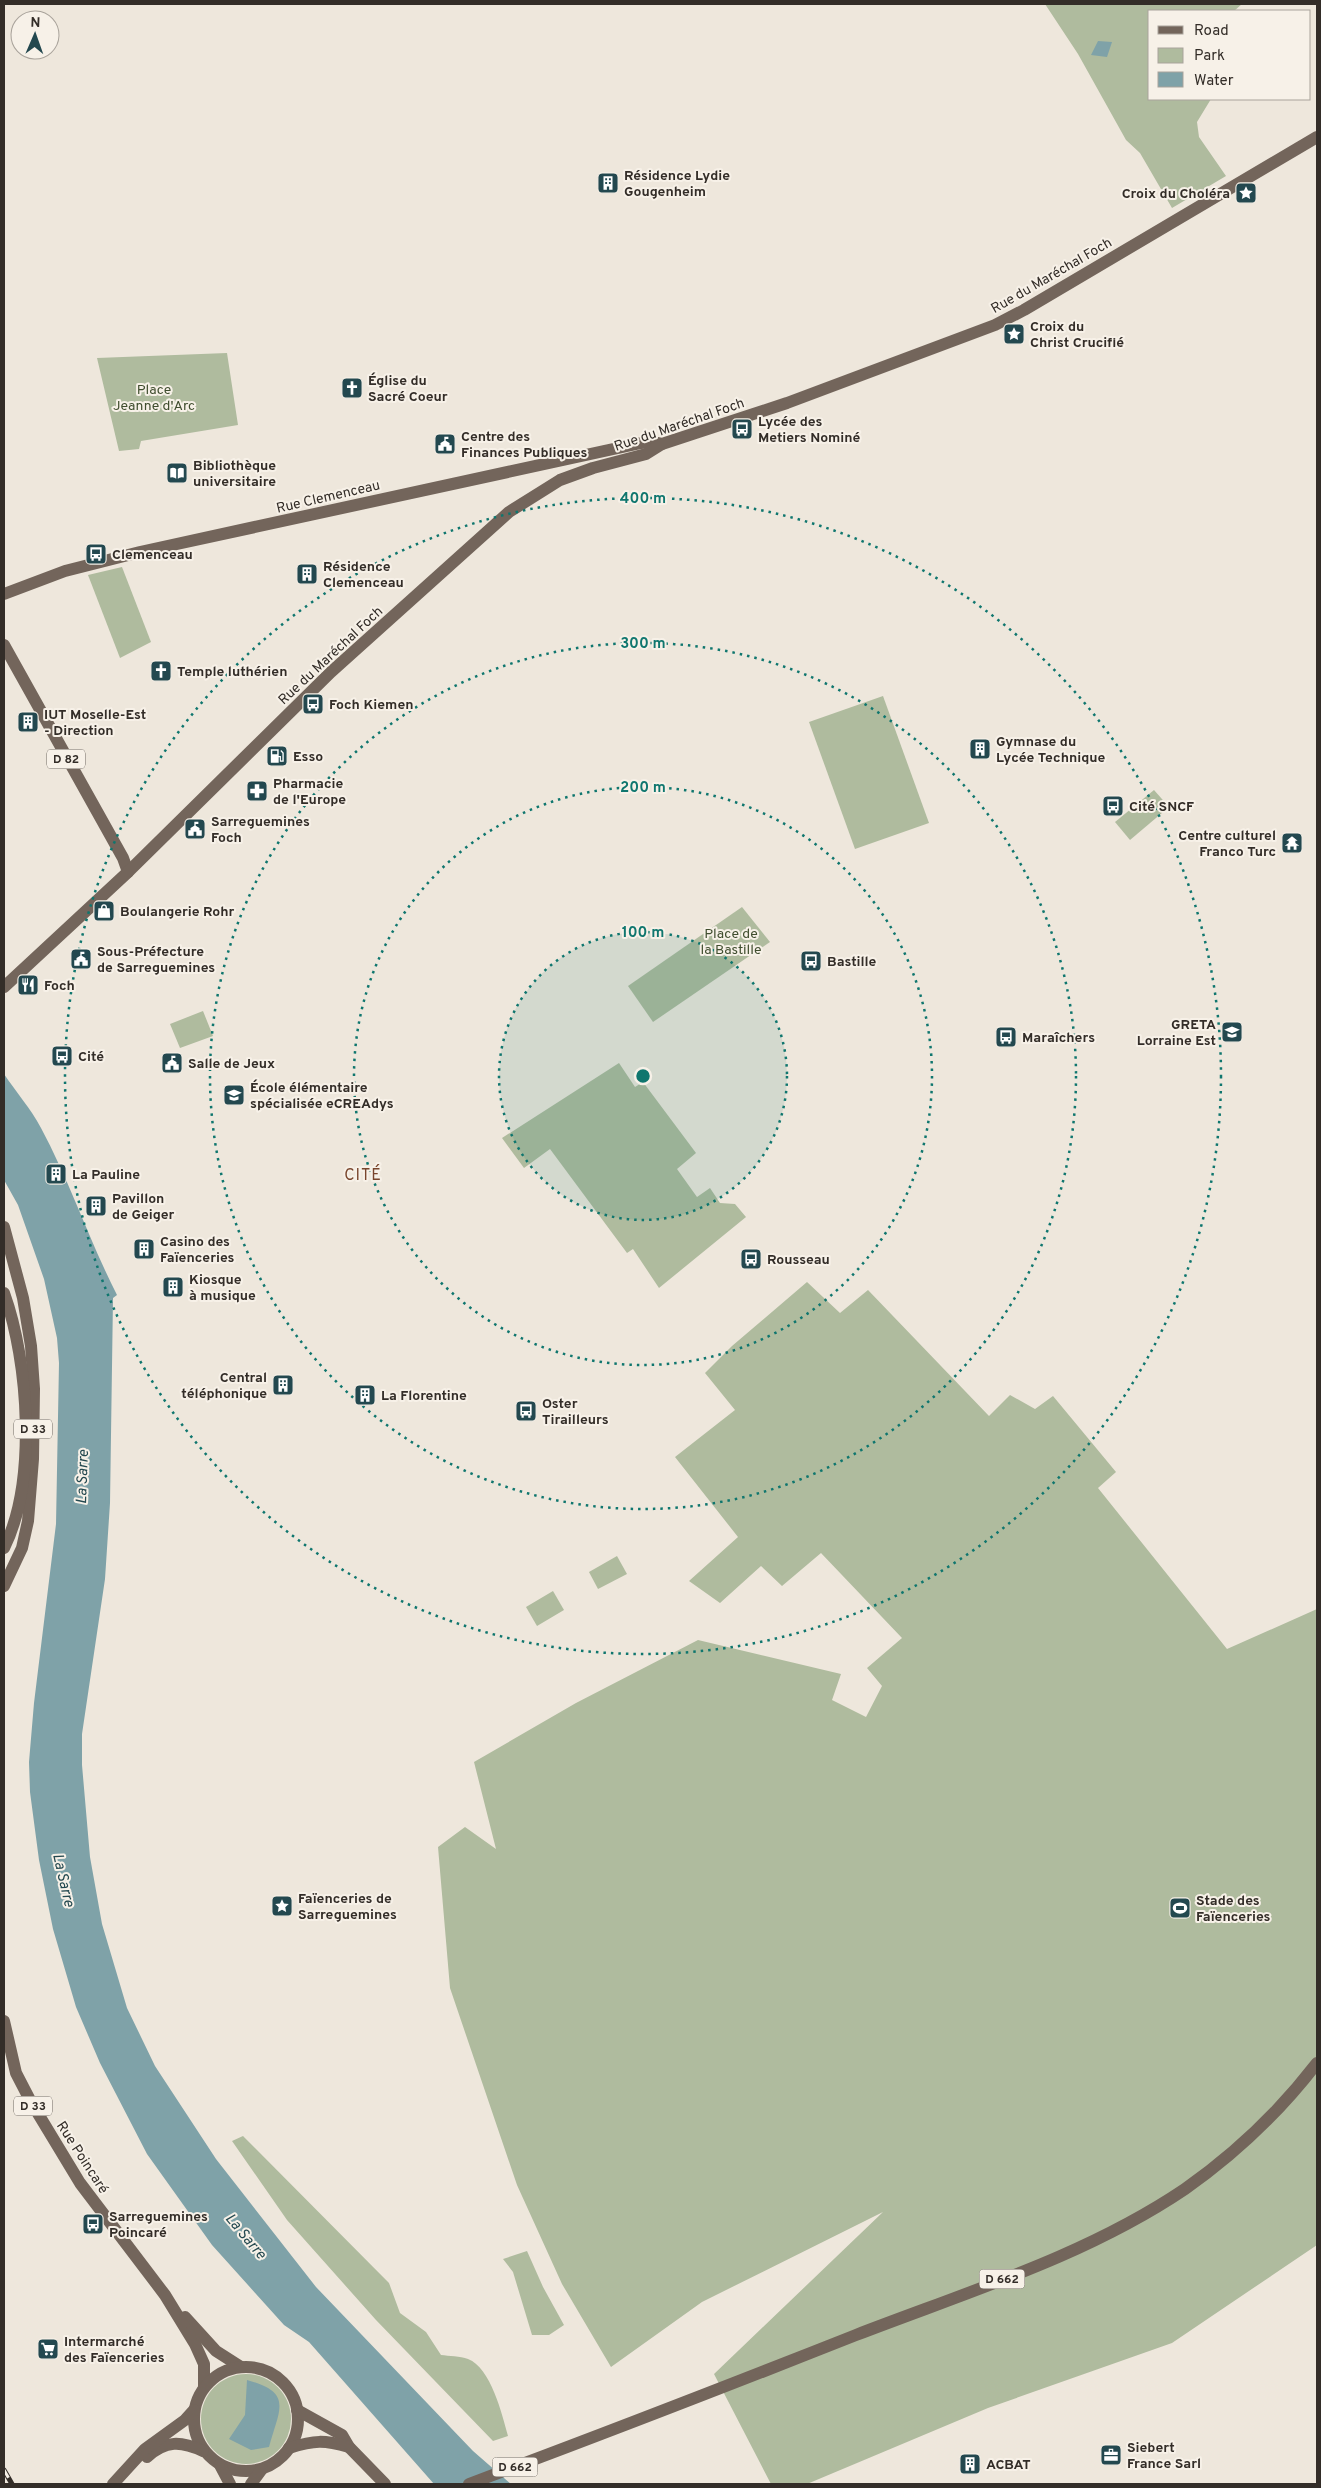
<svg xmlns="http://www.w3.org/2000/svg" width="1321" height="2488" viewBox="0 0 1321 2488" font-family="Overpass,sans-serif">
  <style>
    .green { fill: #afbb9e }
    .water { fill: #7fa2a8 }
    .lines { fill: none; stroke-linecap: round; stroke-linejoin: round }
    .primary { stroke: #73655b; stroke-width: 12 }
    .rail-casing { stroke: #332d28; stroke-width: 5 }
    .rail { stroke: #f7f1e8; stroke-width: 3; stroke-dasharray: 9; stroke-linecap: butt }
    .ring { fill: none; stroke: #0f766e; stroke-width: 2.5; stroke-dasharray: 2.5 5 }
    .labels { text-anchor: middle; stroke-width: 4; stroke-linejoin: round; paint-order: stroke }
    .shield { fill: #f7f1e8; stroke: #6e6862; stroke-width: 1 }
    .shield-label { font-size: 12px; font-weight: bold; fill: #332d28 }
    .poi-label { font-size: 14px; font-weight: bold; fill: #332d28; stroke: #f7f1e8; text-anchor: start }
    .street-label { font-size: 14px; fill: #332d28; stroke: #f7f1e8 }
    .park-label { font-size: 14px; fill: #404e2f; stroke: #f7f1e8 }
    .water-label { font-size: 15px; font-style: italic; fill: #23484f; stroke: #f7f1e8 }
    .quarter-label { font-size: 16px; letter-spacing: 1px; fill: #78452c; stroke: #f7f1e8 }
    .centre { fill: #0f766e; stroke: #f7f1e8; stroke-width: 2.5 }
    .ring-label { font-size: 15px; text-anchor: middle; font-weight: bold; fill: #0f766e; stroke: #f7f1e8; stroke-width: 4; stroke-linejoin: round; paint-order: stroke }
  </style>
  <rect width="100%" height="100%" fill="#eee7dc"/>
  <g class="green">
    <path d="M1045,4H1242L1234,11H1150V99H1211L1197,122L1199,137L1226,176L1172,208L1140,153L1126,140L1078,54Z"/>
    <path d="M227,353L238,425L141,441L139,449L119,451L97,358Z"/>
    <path d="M122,567L151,642L120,658L88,575Z"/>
    <path d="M883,696L929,823L855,849L809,722Z"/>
    <path d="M1154,790L1169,807L1130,840L1115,822Z"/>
    <path d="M742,907L770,942L653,1022L628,986Z"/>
    <path d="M203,1011L213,1036L180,1048L170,1024Z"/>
    <path d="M619,1063L635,1087L643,1082L696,1153L677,1169L697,1197L710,1188L720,1203L735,1204L746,1217L659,1288L633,1249L627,1253L550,1149L524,1168L502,1138Z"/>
    <path d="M807,1282L840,1313L868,1290L989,1416L1010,1395L1035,1409L1053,1396L1116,1472L1098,1488L1227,1649L1317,1609V2245L1172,2343L988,2408L807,2484H771L714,2374L883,2212L702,2302L611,2367L562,2284L517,2185L450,1988L438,1847L465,1827L496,1849L474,1762L576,1703L698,1640L841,1674L832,1700L866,1717L882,1686L867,1668L902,1638L821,1553L782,1586L761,1566L720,1603L689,1581L738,1537L675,1457L735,1410L705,1373L732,1346Z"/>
    <path d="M617,1556L627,1574L598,1589L589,1572Z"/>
    <path d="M553,1591L564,1610L537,1626L526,1607Z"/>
    <path d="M243,2136L389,2283L400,2313L426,2332L441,2355C449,2356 460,2356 468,2359C491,2368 502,2414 508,2436L493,2441L376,2320L287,2220L232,2141Z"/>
    <path d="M527,2251L543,2287L564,2325L549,2335H532L513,2272L503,2259Z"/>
    <circle cx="246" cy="2419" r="45"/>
  </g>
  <g class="water">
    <path d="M1098,41L1112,42L1107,57L1091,55Z"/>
    <path d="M4,1074C16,1092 31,1109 41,1128C70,1182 89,1240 117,1295L113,1298L110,1503L105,1579L82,1734V1765L90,1857L102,1924L127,2008L155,2066L216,2159L316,2287L473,2451L511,2484H434L309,2342L284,2325L212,2245L147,2154L100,2063L76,2007L53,1929L39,1860L30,1792L29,1762L34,1703L56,1524L59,1363L57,1338L44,1279L18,1205L4,1180Z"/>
    <path d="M247,2380C294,2393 279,2409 269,2447L251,2450L229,2439L245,2415Z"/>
  </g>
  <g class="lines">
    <g class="primary">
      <path d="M4,594L65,571L140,552L641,443L652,442L662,444"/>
      <path d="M4,645L123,858L128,872"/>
      <path d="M4,987L128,872L331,672L509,512L560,480L593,468L646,454L662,444L787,403L995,325L1024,310L1317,137"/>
      <path d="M4,1227L23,1298L31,1346L34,1389L33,1459L28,1521L22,1548L4,1586"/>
      <path d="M4,1293C29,1362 37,1482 4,1548"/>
      <path d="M4,2021L16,2073L31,2102L80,2183L165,2295L195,2344L204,2364V2386"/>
      <path d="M185,2317L216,2351L241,2367"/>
      <circle cx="246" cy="2419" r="52"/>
      <path d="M297,2410L342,2435L349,2447L385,2484"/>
      <path d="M289,2448C315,2440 324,2440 349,2447"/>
      <path d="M147,2457C166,2440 181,2441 203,2451"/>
      <path d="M220,2465L230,2484"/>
      <path d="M113,2484L145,2449L185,2420L194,2410"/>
      <path d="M251,2484L262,2469"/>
      <path d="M469,2484C598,2436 727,2386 856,2335C967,2292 1086,2256 1185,2189C1235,2154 1280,2111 1317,2063"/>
    </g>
    <g class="rail-casing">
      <path id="rail" d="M4,2470L12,2484"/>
    </g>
    <use href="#rail" class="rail"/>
  </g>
  <circle cx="643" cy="1076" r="144" fill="#0f766e" fill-opacity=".12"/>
  <g class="ring">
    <circle cx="643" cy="1076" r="144"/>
    <circle cx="643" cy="1076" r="289"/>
    <circle cx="643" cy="1076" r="433"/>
    <circle cx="643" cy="1076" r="578"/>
  </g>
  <defs>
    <g id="building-square" transform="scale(1.125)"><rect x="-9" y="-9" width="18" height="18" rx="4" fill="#23484f" stroke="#f7f1e8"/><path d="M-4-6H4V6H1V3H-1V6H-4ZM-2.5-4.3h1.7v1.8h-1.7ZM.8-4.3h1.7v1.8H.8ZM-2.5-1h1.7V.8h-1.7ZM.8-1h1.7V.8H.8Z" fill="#fff"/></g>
    <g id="sight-square" transform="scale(1.125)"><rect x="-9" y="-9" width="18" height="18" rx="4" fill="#23484f" stroke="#f7f1e8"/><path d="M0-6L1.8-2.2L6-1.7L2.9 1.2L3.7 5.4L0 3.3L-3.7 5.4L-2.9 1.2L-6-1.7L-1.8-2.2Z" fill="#fff"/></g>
    <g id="church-square" transform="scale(1.125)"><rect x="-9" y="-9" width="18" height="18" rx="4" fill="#23484f" stroke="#f7f1e8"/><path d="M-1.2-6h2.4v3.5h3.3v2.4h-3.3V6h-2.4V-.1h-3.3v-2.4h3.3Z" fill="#fff"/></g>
    <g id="bus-square" transform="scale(1.125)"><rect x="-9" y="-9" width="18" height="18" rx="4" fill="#23484f" stroke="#f7f1e8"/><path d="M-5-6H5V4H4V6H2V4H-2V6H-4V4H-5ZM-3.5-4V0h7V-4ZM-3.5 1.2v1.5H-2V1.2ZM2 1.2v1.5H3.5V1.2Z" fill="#fff"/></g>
    <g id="civic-square" transform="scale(1.125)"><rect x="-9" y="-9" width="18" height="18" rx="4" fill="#23484f" stroke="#f7f1e8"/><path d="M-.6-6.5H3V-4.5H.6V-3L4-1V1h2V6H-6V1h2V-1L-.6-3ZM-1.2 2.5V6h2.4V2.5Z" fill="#fff"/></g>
    <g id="library-square" transform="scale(1.125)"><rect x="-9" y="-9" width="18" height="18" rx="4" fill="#23484f" stroke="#f7f1e8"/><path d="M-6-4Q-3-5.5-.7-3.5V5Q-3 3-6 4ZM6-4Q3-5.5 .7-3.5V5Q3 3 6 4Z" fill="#fff"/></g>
    <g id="fuel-square" transform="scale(1.125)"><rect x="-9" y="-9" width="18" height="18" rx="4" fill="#23484f" stroke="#f7f1e8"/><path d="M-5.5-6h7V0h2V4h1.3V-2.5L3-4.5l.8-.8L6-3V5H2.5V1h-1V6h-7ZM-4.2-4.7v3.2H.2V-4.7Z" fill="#fff"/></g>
    <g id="pharmacy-square" transform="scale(1.125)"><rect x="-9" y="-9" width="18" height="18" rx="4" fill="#23484f" stroke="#f7f1e8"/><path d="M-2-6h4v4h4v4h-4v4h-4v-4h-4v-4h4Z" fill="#fff"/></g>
    <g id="temple-square" transform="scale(1.125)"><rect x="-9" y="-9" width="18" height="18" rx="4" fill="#23484f" stroke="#f7f1e8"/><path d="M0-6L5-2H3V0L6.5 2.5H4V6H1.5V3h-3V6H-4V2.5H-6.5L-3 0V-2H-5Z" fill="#fff"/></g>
    <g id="shop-square" transform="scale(1.125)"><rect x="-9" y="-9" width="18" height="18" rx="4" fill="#23484f" stroke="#f7f1e8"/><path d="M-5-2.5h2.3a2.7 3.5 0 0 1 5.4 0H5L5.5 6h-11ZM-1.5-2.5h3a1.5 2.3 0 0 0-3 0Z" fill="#fff"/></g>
    <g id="restaurant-square" transform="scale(1.125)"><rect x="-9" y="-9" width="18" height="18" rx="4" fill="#23484f" stroke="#f7f1e8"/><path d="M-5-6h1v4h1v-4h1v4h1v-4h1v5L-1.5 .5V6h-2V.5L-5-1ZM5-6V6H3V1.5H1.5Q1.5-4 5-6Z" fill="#fff"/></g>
    <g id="school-square" transform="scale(1.125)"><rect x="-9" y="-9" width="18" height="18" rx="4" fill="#23484f" stroke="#f7f1e8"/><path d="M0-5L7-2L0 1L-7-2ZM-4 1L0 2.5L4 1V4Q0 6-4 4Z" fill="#fff"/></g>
    <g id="stadium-square" transform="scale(1.125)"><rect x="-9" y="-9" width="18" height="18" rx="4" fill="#23484f" stroke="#f7f1e8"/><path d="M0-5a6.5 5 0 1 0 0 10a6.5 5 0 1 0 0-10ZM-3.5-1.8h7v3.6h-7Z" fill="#fff"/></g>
    <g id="supermarket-square" transform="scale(1.125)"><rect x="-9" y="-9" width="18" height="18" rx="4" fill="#23484f" stroke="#f7f1e8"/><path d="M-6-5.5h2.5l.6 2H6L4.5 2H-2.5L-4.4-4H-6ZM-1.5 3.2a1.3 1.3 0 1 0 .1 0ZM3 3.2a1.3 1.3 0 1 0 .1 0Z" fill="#fff"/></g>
    <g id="office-square" transform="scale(1.125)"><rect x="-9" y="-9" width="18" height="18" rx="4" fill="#23484f" stroke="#f7f1e8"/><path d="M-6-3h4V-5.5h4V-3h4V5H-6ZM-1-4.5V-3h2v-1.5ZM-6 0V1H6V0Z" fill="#fff"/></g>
  </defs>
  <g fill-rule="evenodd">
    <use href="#building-square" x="608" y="183"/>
    <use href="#sight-square" x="1246" y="193"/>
    <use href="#sight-square" x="1014" y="334"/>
    <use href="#church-square" x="352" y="388"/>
    <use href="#bus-square" x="742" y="429"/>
    <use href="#civic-square" x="445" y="444"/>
    <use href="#library-square" x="177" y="473"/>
    <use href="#bus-square" x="96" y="554"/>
    <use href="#building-square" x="307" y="574"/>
    <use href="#church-square" x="161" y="671"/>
    <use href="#bus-square" x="313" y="704"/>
    <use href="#building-square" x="28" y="722"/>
    <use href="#building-square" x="980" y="749"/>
    <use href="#fuel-square" x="277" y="756"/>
    <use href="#pharmacy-square" x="257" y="791"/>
    <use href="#bus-square" x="1113" y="806"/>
    <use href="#civic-square" x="195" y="829"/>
    <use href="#temple-square" x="1292" y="843"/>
    <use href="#shop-square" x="104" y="911"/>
    <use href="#civic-square" x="81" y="959"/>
    <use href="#bus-square" x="811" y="961"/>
    <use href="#restaurant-square" x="28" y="985"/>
    <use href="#school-square" x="1232" y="1032"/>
    <use href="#bus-square" x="1006" y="1037"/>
    <use href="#bus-square" x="62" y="1056"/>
    <use href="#civic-square" x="172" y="1063"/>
    <use href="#school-square" x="234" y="1095"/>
    <use href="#building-square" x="56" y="1174"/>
    <use href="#building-square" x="96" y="1206"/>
    <use href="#building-square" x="144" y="1249"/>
    <use href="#bus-square" x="751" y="1259"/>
    <use href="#building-square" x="173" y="1287"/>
    <use href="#building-square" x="283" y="1385"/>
    <use href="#building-square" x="365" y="1395"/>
    <use href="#bus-square" x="526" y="1411"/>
    <use href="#sight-square" x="282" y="1906"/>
    <use href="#stadium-square" x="1180" y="1908"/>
    <use href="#bus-square" x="93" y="2224"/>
    <use href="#supermarket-square" x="48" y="2349"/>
    <use href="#office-square" x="1111" y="2455"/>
    <use href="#building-square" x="970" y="2464"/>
  </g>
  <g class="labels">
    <g class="shield">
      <rect x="47" y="749.5" width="38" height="19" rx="4"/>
      <rect x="14" y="1419.5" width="38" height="19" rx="4"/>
      <rect x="14" y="2096.5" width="38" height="19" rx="4"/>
      <rect x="979.5" y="2269.5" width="45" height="19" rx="4"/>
      <rect x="492.5" y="2457.5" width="45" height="19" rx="4"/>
    </g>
    <g class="shield-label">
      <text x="66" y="763">D 82</text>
      <text x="33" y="1433">D 33</text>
      <text x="33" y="2110">D 33</text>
      <text x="1002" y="2283">D 662</text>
      <text x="515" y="2471">D 662</text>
    </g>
    <g class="poi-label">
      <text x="624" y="180">Résidence Lydie<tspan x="624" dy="16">Gougenheim</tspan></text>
      <text x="1230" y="198" text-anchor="end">Croix du Choléra</text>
      <text x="1030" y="331">Croix du<tspan x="1030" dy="16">Christ Crucifié</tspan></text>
      <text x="368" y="385">Église du<tspan x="368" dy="16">Sacré Coeur</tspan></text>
      <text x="758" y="426">Lycée des<tspan x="758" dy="16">Metiers Nominé</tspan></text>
      <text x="461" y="441">Centre des<tspan x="461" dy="16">Finances Publiques</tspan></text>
      <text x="193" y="470">Bibliothèque<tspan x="193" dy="16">universitaire</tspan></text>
      <text x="112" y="559">Clemenceau</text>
      <text x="323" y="571">Résidence<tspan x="323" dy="16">Clemenceau</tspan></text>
      <text x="177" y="676">Temple luthérien</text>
      <text x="329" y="709">Foch Kiemen</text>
      <text x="44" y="719">IUT Moselle-Est<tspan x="44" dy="16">- Direction</tspan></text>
      <text x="996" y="746">Gymnase du<tspan x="996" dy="16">Lycée Technique</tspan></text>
      <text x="293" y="761">Esso</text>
      <text x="273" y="788">Pharmacie<tspan x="273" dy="16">de l'Europe</tspan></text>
      <text x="1129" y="811">Cité SNCF</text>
      <text x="211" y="826">Sarreguemines<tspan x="211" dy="16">Foch</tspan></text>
      <text x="1276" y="840" text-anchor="end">Centre culturel<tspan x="1276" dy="16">Franco Turc</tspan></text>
      <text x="120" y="916">Boulangerie Rohr</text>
      <text x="97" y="956">Sous-Préfecture<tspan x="97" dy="16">de Sarreguemines</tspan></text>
      <text x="827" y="966">Bastille</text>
      <text x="44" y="990">Foch</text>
      <text x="1216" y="1029" text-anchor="end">GRETA<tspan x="1216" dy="16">Lorraine Est</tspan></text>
      <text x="1022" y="1042">Maraîchers</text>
      <text x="78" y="1061">Cité</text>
      <text x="188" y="1068">Salle de Jeux</text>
      <text x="250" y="1092">École élémentaire<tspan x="250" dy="16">spécialisée eCREAdys</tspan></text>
      <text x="72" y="1179">La Pauline</text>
      <text x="112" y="1203">Pavillon<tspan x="112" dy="16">de Geiger</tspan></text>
      <text x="160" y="1246">Casino des<tspan x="160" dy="16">Faïenceries</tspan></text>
      <text x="767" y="1264">Rousseau</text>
      <text x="189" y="1284">Kiosque<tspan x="189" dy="16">à musique</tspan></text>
      <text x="267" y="1382" text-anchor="end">Central<tspan x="267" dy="16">téléphonique</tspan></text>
      <text x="381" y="1400">La Florentine</text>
      <text x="542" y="1408">Oster<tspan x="542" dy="16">Tirailleurs</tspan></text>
      <text x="298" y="1903">Faïenceries de<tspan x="298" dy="16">Sarreguemines</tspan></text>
      <text x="1196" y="1905">Stade des<tspan x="1196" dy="16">Faïenceries</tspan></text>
      <text x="109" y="2221">Sarreguemines<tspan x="109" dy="16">Poincaré</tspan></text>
      <text x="64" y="2346">Intermarché<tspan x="64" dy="16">des Faïenceries</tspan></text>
      <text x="1127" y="2452">Siebert<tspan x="1127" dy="16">France Sarl</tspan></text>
      <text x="986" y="2469">ACBAT</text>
    </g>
    <g class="street-label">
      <text transform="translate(1051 275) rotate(-30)" y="5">Rue du Maréchal Foch</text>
      <text transform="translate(679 424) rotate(-19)" y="5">Rue du Maréchal Foch</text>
      <text transform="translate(328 496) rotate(-13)" y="5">Rue Clemenceau</text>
      <text transform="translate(330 655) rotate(-43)" y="5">Rue du Maréchal Foch</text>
      <text transform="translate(83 2157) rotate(57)" y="5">Rue Poincaré</text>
    </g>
    <g class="park-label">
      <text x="154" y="394">Place<tspan x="154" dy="16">Jeanne d'Arc</tspan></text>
      <text x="731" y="938">Place de<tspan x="731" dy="16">la Bastille</tspan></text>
    </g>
    <g class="water-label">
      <text transform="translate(82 1477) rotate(-88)" y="5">La Sarre</text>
      <text transform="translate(64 1880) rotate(77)" y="5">La Sarre</text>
      <text transform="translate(246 2236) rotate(50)" y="5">La Sarre</text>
    </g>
    <g class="quarter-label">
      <text x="363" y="1180">CITÉ</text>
    </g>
  </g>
  <circle cx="643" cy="1076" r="8" class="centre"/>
  <g class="ring-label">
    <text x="643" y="503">400 m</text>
    <text x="643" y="648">300 m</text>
    <text x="643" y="792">200 m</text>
    <text x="643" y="937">100 m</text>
  </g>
  <rect width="1321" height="2488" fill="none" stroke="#332d28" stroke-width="10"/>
  <rect x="1148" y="10" width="162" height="90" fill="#f7f1e8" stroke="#a9a39b"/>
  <rect x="1158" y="26" width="25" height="8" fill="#73655b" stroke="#a9a39b"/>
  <text x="1194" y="35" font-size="15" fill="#332d28">Road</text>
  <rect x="1158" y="48" width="25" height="15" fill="#afbb9e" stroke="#a9a39b"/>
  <text x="1194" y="60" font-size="15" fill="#332d28">Park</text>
  <rect x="1158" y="72" width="25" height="15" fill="#7fa2a8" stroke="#a9a39b"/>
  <text x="1194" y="85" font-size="15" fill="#332d28">Water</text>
  <g transform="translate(35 35) rotate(2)"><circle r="24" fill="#f7f1e8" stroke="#a9a39b"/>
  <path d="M0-4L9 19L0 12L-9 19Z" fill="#23484f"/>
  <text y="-8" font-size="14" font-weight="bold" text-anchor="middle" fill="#332d28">N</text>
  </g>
</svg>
